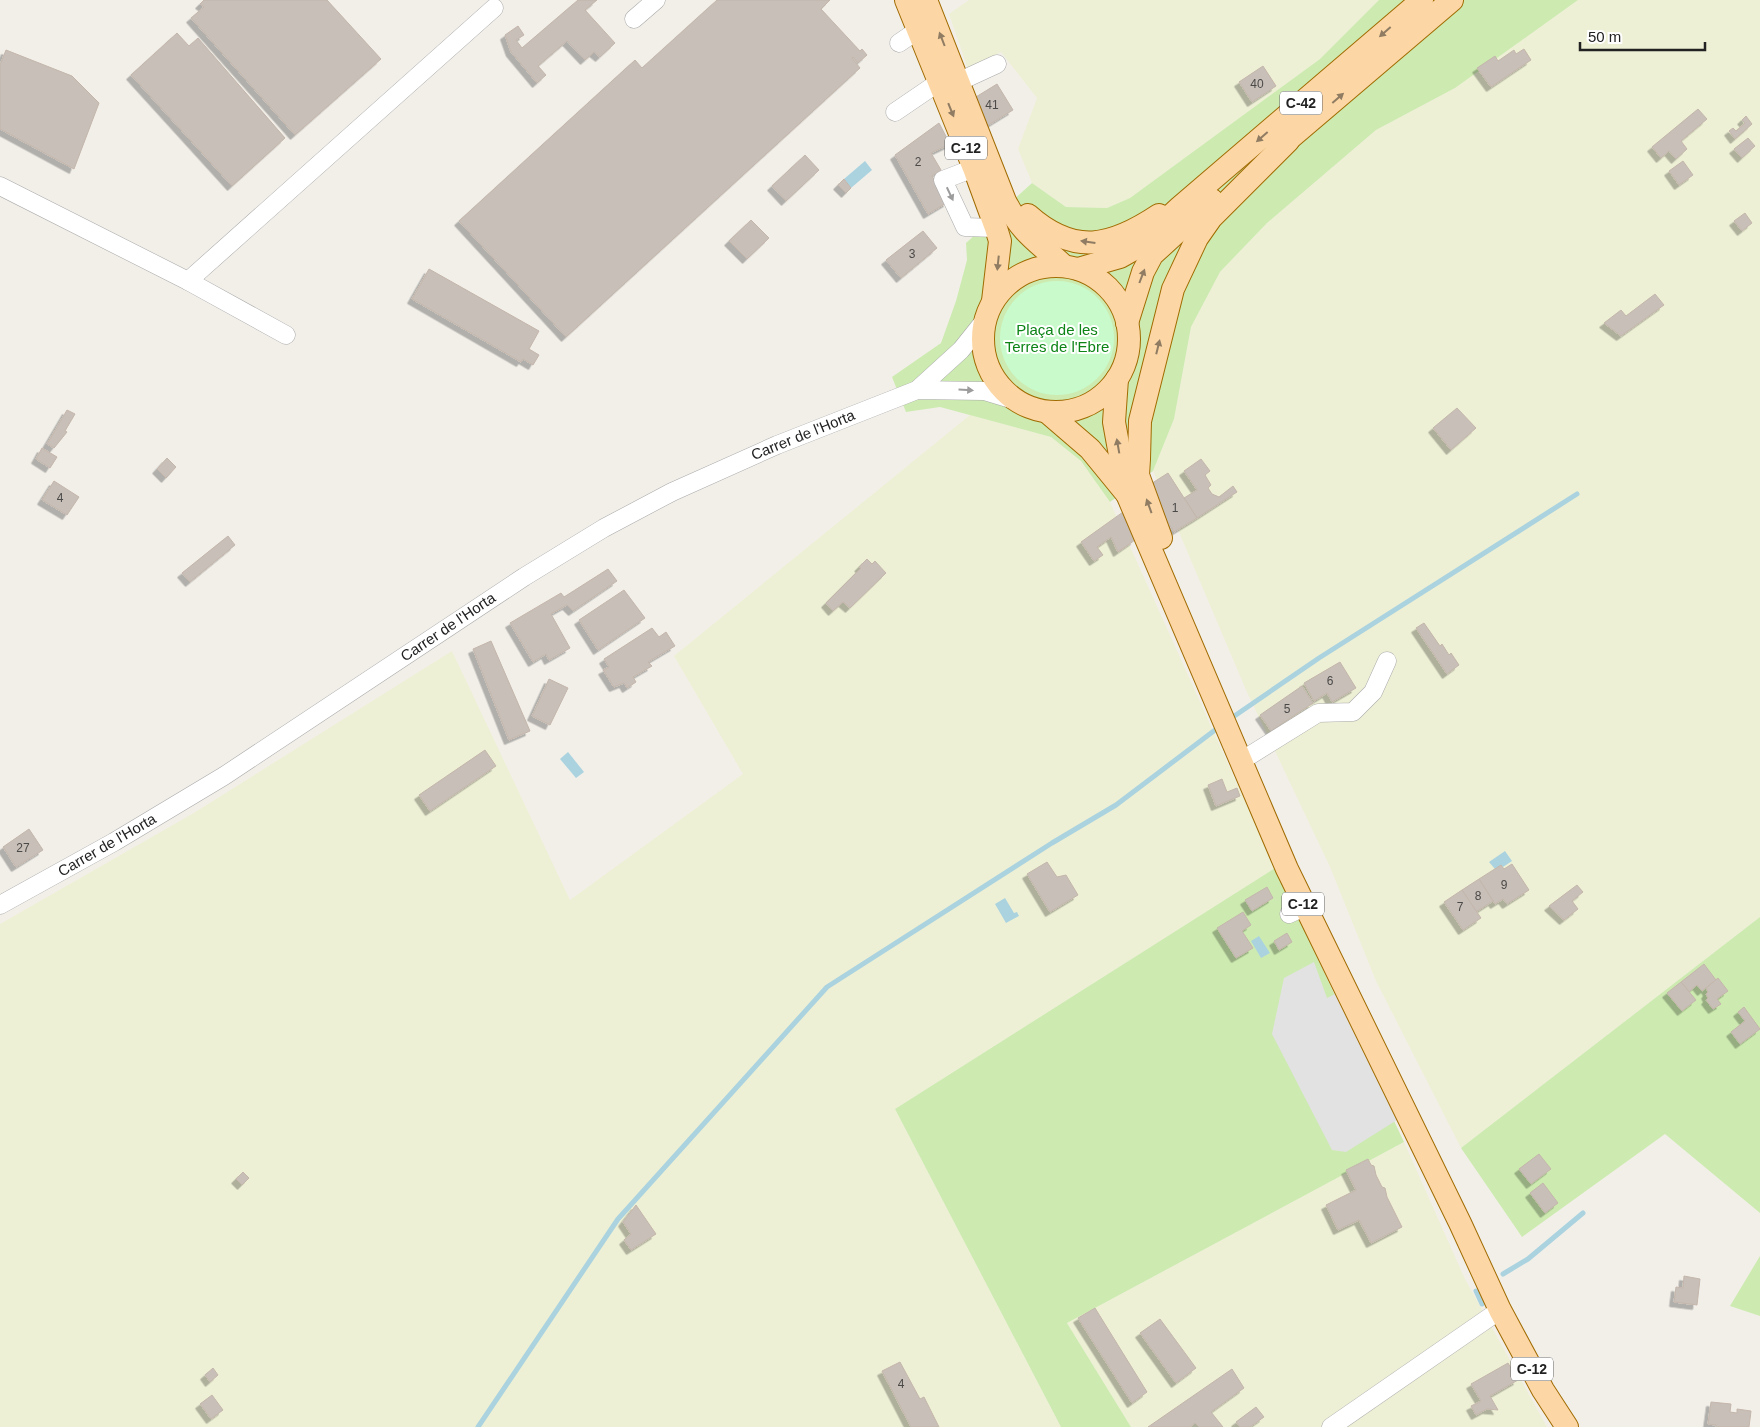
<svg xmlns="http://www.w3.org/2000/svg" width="1760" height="1427" viewBox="0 0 1760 1427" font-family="Helvetica,sans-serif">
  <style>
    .farmland { fill: #eef0d5 }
    .grass { fill: #cdebb0 }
    .park { fill: #c8facc }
    .parking { fill: #e2e2e2 }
    .water { fill: #aad3df }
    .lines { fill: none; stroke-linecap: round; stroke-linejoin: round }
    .stream { stroke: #aad3df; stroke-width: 5 }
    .building { fill: #c7bfb8; stroke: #c4b6ab; filter: url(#shadow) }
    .minor-casing { stroke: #a9a9a9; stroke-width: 19 }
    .major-casing { stroke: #a06b00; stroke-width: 24 }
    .minor { stroke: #fff; stroke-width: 18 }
    .major { stroke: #fcd6a4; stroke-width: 22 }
    .oneway { fill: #8f7c63 }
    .oneway2 { fill: #9c9c9c }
    .labels { text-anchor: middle; stroke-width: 4; stroke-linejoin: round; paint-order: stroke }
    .number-label { font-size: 12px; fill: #4b4948 }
    .shield { fill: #fff; stroke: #646464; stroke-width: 1 }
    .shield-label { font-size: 14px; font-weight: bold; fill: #222 }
    .park-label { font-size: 15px; fill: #0c8416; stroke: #fff }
    .street-label { font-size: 15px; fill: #222; stroke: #fff }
  </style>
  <defs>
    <filter id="shadow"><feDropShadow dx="-4.5" dy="4.5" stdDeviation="0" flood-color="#0004"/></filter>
  </defs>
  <rect width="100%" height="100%" fill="#f2efe9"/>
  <g class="farmland">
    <path d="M969,0H1379L1320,59L1130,198L1107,208L1066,207L1032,183L1018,149L1037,98L1001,52L968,69L949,14Z"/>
    <path d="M1578,0H1760V917L1461,1148L1376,981L1330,867L1246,690L1153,471L1174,419L1191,327L1220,272L1267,223L1376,130L1455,88Z"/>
    <path d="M970,415L1051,437L1081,461L1110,502L1275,868L895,1109L1061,1427H0V924L192,814L452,651L570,900L743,774L674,656Z"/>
    <path d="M1404,1142L1465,1279L1547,1427H1131L1067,1323Z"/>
  </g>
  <g class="grass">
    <path d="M1379,0H1578L1455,88L1376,130L1267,223L1220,272L1191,327L1174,419L1153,471L1110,502L1081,461L1051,437L940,407L906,412L892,377L941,343L956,301L967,260L966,243L1032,183L1066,207L1107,208L1130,198L1320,59Z"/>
    <path d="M1275,868L1404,1142L1067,1323L1131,1427H1061L895,1109Z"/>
    <path d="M1760,917V1213L1665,1134L1522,1237L1461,1148Z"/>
    <path d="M1760,1256V1316L1730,1306Z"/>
  </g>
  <circle class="park" cx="1057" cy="338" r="57"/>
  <path class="parking" d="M1314,962L1327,998L1335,994L1397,1120L1346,1152L1332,1150L1272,1034L1284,978Z"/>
  <g class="water">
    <path d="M865,161L872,170L851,188L844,179Z"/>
    <path d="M568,752L584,772L576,778L560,759Z"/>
    <path d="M1505,851L1512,861L1503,867L1501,865L1495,869L1489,862Z"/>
    <path d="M1005,898L1014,913L1017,912L1019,916L1006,923L995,904Z"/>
    <path d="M1259,936L1270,953L1261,958L1251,941Z"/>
  </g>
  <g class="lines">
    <g class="stream">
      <path d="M1230,719L1319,658L1577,494"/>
      <path d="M1503,1274L1528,1259L1583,1213"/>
      <path d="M1476,1291L1482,1304"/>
      <path d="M478,1427L618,1219L827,987L1052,843L1116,805L1219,727"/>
    </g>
  </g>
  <g class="building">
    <path d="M204,0H327L381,59L295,135L191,18L204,7L200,4Z"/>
    <path d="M578,0H597L585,10L615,43L600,57L594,52L585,60L567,41L538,66L546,75L537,83L511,52L505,35L518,26L524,35L516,40L522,48Z"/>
    <path d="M717,0H830L821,9L860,51L862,49L867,55L858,63L853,57L852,58L860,68L566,337L459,221L635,60L642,68Z"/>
    <path d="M177,33L189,46L198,38L285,138L232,186L131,75Z"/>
    <path d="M1524,49L1531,60L1491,87L1477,68L1495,56L1498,61L1514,50L1516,54Z"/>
    <path d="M6,50L72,76L99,103L74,169L0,129V65Z"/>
    <path d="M1263,66L1276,86L1252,102L1239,82Z"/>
    <path d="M997,84L1013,110L987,126L971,100Z"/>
    <path d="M1698,109L1707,119L1681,141L1687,149L1676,159L1669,151L1661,158L1652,147Z"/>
    <path d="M1746,116L1752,124L1735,139L1729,131L1733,128L1736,131L1745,123L1742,120Z"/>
    <path d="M939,123L950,144L931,153L941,170L932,176L948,202L928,214L895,155Z"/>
    <path d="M1748,138L1755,146L1742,158L1734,149Z"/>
    <path d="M805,155L819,170L786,201L772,186Z"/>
    <path d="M1683,161L1693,175L1679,185L1669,171Z"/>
    <path d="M844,179L851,188L846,193L838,185Z"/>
    <path d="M1745,213L1752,223L1742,231L1734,221Z"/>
    <path d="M751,220L769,238L747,259L729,241Z"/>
    <path d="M923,231L937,248L901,278L886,260Z"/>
    <path d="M429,269L539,331L529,349L539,355L533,365L523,359L521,362L412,299Z"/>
    <path d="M1655,294L1664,305L1621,336L1604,323L1621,310L1626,316Z"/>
    <path d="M1457,408L1476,428L1451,450L1433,428Z"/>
    <path d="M67,410L75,414L65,431L67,432L54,448L47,444Z"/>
    <path d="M42,448L57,457L50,468L36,459Z"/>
    <path d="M167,458L176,467L166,478L157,469Z"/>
    <path d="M1201,459L1210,471L1205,475L1211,485L1208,488L1212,494L1219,497L1233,486L1237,492L1197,518L1184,498L1197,490L1184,471Z"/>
    <path d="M1168,473L1197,518L1174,532L1146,487Z"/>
    <path d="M54,481L79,497L67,515L42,500Z"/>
    <path d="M1123,512L1135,540L1118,552L1111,537L1097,547L1103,555L1094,561L1081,542Z"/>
    <path d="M228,536L235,545L190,582L182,573Z"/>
    <path d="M867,559L872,564L875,561L886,573L850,608L843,602L833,611L826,603L861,568L859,567Z"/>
    <path d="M608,569L617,581L573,611L567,605L551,614L570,648L549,660L546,654L533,662L510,623L561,593L564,597Z"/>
    <path d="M624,590L645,618L598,650L579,620Z"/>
    <path d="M1424,623L1440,646L1442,644L1449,655L1451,653L1459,665L1447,674L1416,628Z"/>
    <path d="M652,628L659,637L666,632L675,646L648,662L652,666L633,677L636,682L627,688L624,683L614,687L603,670L609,667L604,659Z"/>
    <path d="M491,641L530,731L509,740L473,649Z"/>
    <path d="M1340,662L1356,688L1332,702L1327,693L1314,701L1304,683Z"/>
    <path d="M549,679L568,688L550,725L532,716Z"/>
    <path d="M1302,686L1313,703L1271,731L1260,715Z"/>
    <path d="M485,750L496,766L430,811L419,795Z"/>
    <path d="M1222,779L1227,792L1237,788L1240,796L1216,806L1208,785Z"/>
    <path d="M29,829L43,850L16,867L3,847Z"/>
    <path d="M1047,862L1057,877L1066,875L1078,895L1050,912L1027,874Z"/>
    <path d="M1512,864L1529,890L1507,904L1503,899L1495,904L1479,879L1501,865L1504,869Z"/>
    <path d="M1479,879L1493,901L1476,912L1462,890Z"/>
    <path d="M1577,885L1583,892L1572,901L1578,909L1564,920L1549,906Z"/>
    <path d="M1267,887L1273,898L1252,911L1245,900Z"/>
    <path d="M1462,890L1481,918L1463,930L1444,902Z"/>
    <path d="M1243,912L1251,925L1242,931L1253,948L1236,958L1217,928Z"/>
    <path d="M1287,933L1292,942L1279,950L1274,941Z"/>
    <path d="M1704,964L1716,980L1702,991L1697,985L1689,992L1681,982Z"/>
    <path d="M1718,978L1728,991L1717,999L1721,1004L1713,1009L1706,1000L1708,998L1706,994L1708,992L1706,988Z"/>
    <path d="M1681,982L1696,1000L1682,1011L1667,993Z"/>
    <path d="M1744,1007L1760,1029L1740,1044L1731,1032L1745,1021L1738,1012Z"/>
    <path d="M1539,1154L1551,1169L1531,1184L1519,1169Z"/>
    <path d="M1368,1159L1371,1165L1374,1166L1376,1175L1382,1187L1385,1188L1387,1197L1402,1227L1371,1243L1359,1220L1338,1230L1326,1205L1356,1190L1346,1170Z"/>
    <path d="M243,1172L249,1178L242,1185L236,1179Z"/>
    <path d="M1543,1183L1558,1203L1545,1213L1530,1193Z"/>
    <path d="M636,1205L656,1234L631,1250L624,1240L631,1234L623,1222Z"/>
    <path d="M1684,1276L1700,1279L1697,1305L1674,1302L1676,1287L1683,1288Z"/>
    <path d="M1095,1308L1147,1392L1132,1403L1078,1318Z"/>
    <path d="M1160,1319L1196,1368L1176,1383L1140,1333Z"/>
    <path d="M900,1362L920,1399L924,1397L939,1427H911L882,1371Z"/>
    <path d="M1508,1363L1518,1380L1490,1396L1498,1410L1487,1409L1476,1415L1471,1406L1481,1401L1471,1384Z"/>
    <path d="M213,1368L218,1375L210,1382L205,1375Z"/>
    <path d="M1232,1369L1244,1388L1211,1412L1223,1427H1199L1195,1423L1190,1427H1148Z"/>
    <path d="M212,1395L223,1410L211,1419L200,1404Z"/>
    <path d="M1711,1402L1731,1404L1730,1412L1737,1413V1409L1751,1411L1749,1427H1716V1425L1708,1424Z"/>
    <path d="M1256,1407L1264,1417L1250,1427H1240L1236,1422Z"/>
  </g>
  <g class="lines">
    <g class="minor-casing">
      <g id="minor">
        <path d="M634,19L656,0"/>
        <path d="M899,43L918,30"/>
        <path d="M958,82L997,64"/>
        <path d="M895,112L939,82"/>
        <path d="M974,168L943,180L965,227L996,228"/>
        <path d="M0,186L188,281L286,335"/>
        <path d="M188,281L494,8"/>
        <path d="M917,390L961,350L985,320"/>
        <path d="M1241,761L1318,713L1353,712L1373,692L1387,661"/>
        <path d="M0,905L114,842L224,776L524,577L604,528L672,492L777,445L917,390L984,391L1017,401"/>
        <path d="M1289,914L1304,907"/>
        <path d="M1331,1427L1500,1310"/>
      </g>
    </g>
    <g class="major-casing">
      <g id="major">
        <path d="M906,0L974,168L996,228L1000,241L993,301"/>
        <path d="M926,0L1005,201C1022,234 1038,242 1064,266"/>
        <path d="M1277,149L1452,0"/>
        <path d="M1028,215C1074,256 1111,247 1159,215"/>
        <circle cx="1056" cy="339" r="73"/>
        <path d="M1078,269L1120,257L1136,248L1180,207L1422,0"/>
        <path d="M1127,323L1143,272L1152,255L1212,200"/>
        <path d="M1117,379L1114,422L1127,494L1287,869L1460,1223L1500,1310L1543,1390L1567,1427"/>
        <path d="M1047,412L1090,449L1126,493"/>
        <path d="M1161,538L1138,475L1139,459L1140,421L1173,289L1197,238L1211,218L1288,141"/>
      </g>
    </g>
    <use href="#minor" class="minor"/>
    <use href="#major" class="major"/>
  </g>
  <defs><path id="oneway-solid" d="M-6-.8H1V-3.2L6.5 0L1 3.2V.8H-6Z" transform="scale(1.25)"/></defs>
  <g class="oneway">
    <use href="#oneway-solid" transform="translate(1385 32) rotate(139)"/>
    <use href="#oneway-solid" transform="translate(942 39) rotate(-111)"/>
    <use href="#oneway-solid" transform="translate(1338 98) rotate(-41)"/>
    <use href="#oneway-solid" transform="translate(951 110) rotate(68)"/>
    <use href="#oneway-solid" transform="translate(1262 137) rotate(139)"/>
    <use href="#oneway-solid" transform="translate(1088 242) rotate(-172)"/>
    <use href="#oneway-solid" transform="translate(998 263) rotate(96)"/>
    <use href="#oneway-solid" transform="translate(1142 276) rotate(-69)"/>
    <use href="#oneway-solid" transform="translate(1158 347) rotate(-76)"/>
    <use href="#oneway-solid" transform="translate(1118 446) rotate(-100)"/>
    <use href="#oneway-solid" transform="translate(1149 506) rotate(-110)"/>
  </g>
  <g class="oneway2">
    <use href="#oneway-solid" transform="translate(950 194) rotate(65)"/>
    <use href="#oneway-solid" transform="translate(966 390) rotate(3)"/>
  </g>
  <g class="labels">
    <g class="number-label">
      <text x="1257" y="88">40</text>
      <text x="992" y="109">41</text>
      <text x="918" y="166">2</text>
      <text x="912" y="258">3</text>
      <text x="60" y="502">4</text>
      <text x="1175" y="512">1</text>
      <text x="1330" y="685">6</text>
      <text x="1287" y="713">5</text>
      <text x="23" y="852">27</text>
      <text x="1504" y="889">9</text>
      <text x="1478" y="900">8</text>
      <text x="1460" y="911">7</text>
      <text x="901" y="1388">4</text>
    </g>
    <g class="shield">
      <rect x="1280" y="91.5" width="42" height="23" rx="4"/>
      <rect x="945" y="136.5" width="42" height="23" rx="4"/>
      <rect x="1282" y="892.5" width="42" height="23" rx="4"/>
      <rect x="1511" y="1357.5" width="42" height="23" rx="4"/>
    </g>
    <g class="shield-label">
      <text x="1301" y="108">C-42</text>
      <text x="966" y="153">C-12</text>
      <text x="1303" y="909">C-12</text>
      <text x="1532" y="1374">C-12</text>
    </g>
    <g class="park-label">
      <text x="1057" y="335">Plaça de les<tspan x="1057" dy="17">Terres de l'Ebre</tspan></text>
    </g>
    <g class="street-label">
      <text transform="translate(803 435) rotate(-22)" y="5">Carrer de l'Horta</text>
      <text transform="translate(448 627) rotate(-34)" y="5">Carrer de l'Horta</text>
      <text transform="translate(107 845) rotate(-30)" y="5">Carrer de l'Horta</text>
    </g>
  </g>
  <path d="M1580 42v8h125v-8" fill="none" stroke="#222222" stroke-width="2.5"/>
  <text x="1588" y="42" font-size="15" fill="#222222" stroke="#ffffff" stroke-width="4" paint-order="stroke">50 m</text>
</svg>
